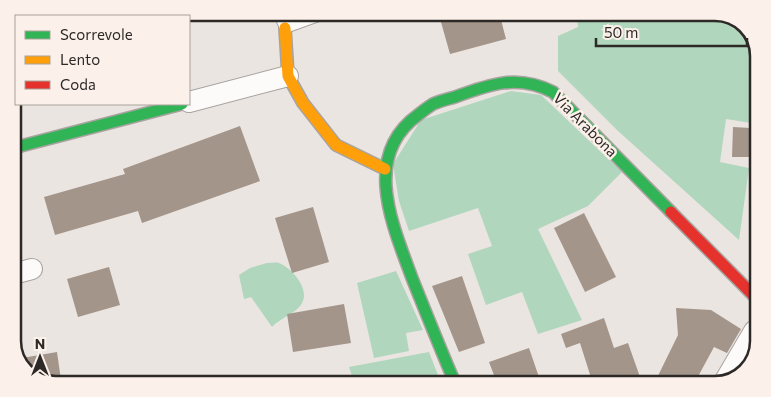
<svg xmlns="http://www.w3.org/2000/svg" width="771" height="397" viewBox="0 0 771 397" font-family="Commissioner,sans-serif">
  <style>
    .green { fill: #b0d6bd }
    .building { fill: #a4958a }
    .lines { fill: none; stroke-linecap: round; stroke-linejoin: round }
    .lane-casing { stroke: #a8a3a0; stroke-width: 12 }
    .street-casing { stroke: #a8a3a0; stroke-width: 22 }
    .fast-casing { stroke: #a8a3a0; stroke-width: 14 }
    .slow-casing { stroke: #a8a3a0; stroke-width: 14 }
    .jam-casing { stroke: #a8a3a0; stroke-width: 14 }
    .lane { stroke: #fcfbfa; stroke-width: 10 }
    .street { stroke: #fcfbfa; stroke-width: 20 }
    .fast { stroke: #30b455; stroke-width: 11 }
    .slow { stroke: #ff9f0a; stroke-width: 11 }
    .jam { stroke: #e5322d; stroke-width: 11 }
    .labels { text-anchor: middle; stroke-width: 5; stroke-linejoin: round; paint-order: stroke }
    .street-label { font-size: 15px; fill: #2d2927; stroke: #fcf1ea }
    .rim { fill: none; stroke: #2d2927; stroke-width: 2.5 }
  </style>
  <rect width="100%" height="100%" fill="#ebe5e1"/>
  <g class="green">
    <path d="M577,16L734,17L758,54L757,124L726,119L720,162L749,168L739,240L617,130L558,71V36L578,27Z"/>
    <path d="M511,91L541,95L622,172L588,206L538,229L582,320L538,334L522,292L486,305L468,254L492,246L478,208L409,231L399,201L393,164L421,120Z"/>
    <path d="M267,263C271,263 276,262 279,263C292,268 310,289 302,303C298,312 279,319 272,327L251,297L244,299L239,275L250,268Z"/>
    <path d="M396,271L423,330L406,333L409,351L374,358L357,283Z"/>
    <path d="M429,352L441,383L354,382L349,367Z"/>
  </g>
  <g class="building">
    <path d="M439,15L500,16L506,39L450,54Z"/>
    <path d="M240,126L260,181L142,223L138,211L55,235L44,197L125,174L123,169Z"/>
    <path d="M733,127L751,128L750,157H732Z"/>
    <path d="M313,207L329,262L292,273L275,218Z"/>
    <path d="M584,213L616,277L585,292L554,228Z"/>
    <path d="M109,267L120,305L78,317L67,279Z"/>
    <path d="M462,276L485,343L459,352L432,286Z"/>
    <path d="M344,304L351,343L293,352L287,314Z"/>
    <path d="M676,308L711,310L741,329L727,353L714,347L694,384H654L678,335Z"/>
    <path d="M604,318L614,348L628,343L640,377L623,384H593L580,343L566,348L561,334Z"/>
    <path d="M529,348L541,383H497L489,362Z"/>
    <path d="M57,352L61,380H37L22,358Z"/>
  </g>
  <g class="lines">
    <g class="lane-casing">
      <path id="lane" d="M279,14L285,28L324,14"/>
    </g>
    <g class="street-casing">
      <g id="street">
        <path d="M189,102L288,76"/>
        <path d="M13,274L32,269"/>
        <path d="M724,382L754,331"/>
      </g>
    </g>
    <g class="fast-casing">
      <g id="fast">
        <path d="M13,148L182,104"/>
        <path d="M455,383C440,348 426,313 412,278C393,226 361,156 418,115C423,111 428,107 433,104C440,101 448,99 455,97C490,84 518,74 553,92L671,212"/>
      </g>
    </g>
    <g class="slow-casing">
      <path id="slow" d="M285,28L288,76L303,103L336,145L385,169"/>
    </g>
    <g class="jam-casing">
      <path id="jam" d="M671,212L755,297"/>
    </g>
    <use href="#lane" class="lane"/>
    <use href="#street" class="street"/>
    <use href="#fast" class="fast"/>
    <use href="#slow" class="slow"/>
    <use href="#jam" class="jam"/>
  </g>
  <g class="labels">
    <g class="street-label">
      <text transform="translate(585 125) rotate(45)" y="5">Via Arabona</text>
    </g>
  </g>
  <path d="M0 0H771V397H0ZM56 21H715A35 35 0 0 1 750 56V341A35 35 0 0 1 715 376H56A35 35 0 0 1 21 341V56A35 35 0 0 1 56 21Z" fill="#fcf1ea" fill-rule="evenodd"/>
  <path class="rim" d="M56 21H715A35 35 0 0 1 750 56V341A35 35 0 0 1 715 376H56A35 35 0 0 1 21 341V56A35 35 0 0 1 56 21Z"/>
  <rect x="15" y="15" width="175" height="90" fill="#fcf1ea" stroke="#a9a19c"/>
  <rect x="25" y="31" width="25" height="8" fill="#30b455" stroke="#a9a19c"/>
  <text x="60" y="40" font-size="15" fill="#2d2927">Scorrevole</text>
  <rect x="25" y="56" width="25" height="8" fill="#ff9f0a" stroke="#a9a19c"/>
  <text x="60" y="65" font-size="15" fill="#2d2927">Lento</text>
  <rect x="25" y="81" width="25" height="8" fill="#e5322d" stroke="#a9a19c"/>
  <text x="60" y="90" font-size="15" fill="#2d2927">Coda</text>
  <g transform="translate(40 357)" stroke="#fcf1ea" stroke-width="4" paint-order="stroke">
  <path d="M0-4L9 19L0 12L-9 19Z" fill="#2d2927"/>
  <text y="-8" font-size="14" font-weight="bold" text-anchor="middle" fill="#2d2927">N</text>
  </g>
  <path d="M596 38v8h151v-8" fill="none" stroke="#2d2927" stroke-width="2.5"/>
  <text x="604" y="38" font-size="15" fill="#2d2927" stroke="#fcf1ea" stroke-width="4" paint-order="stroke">50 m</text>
</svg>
